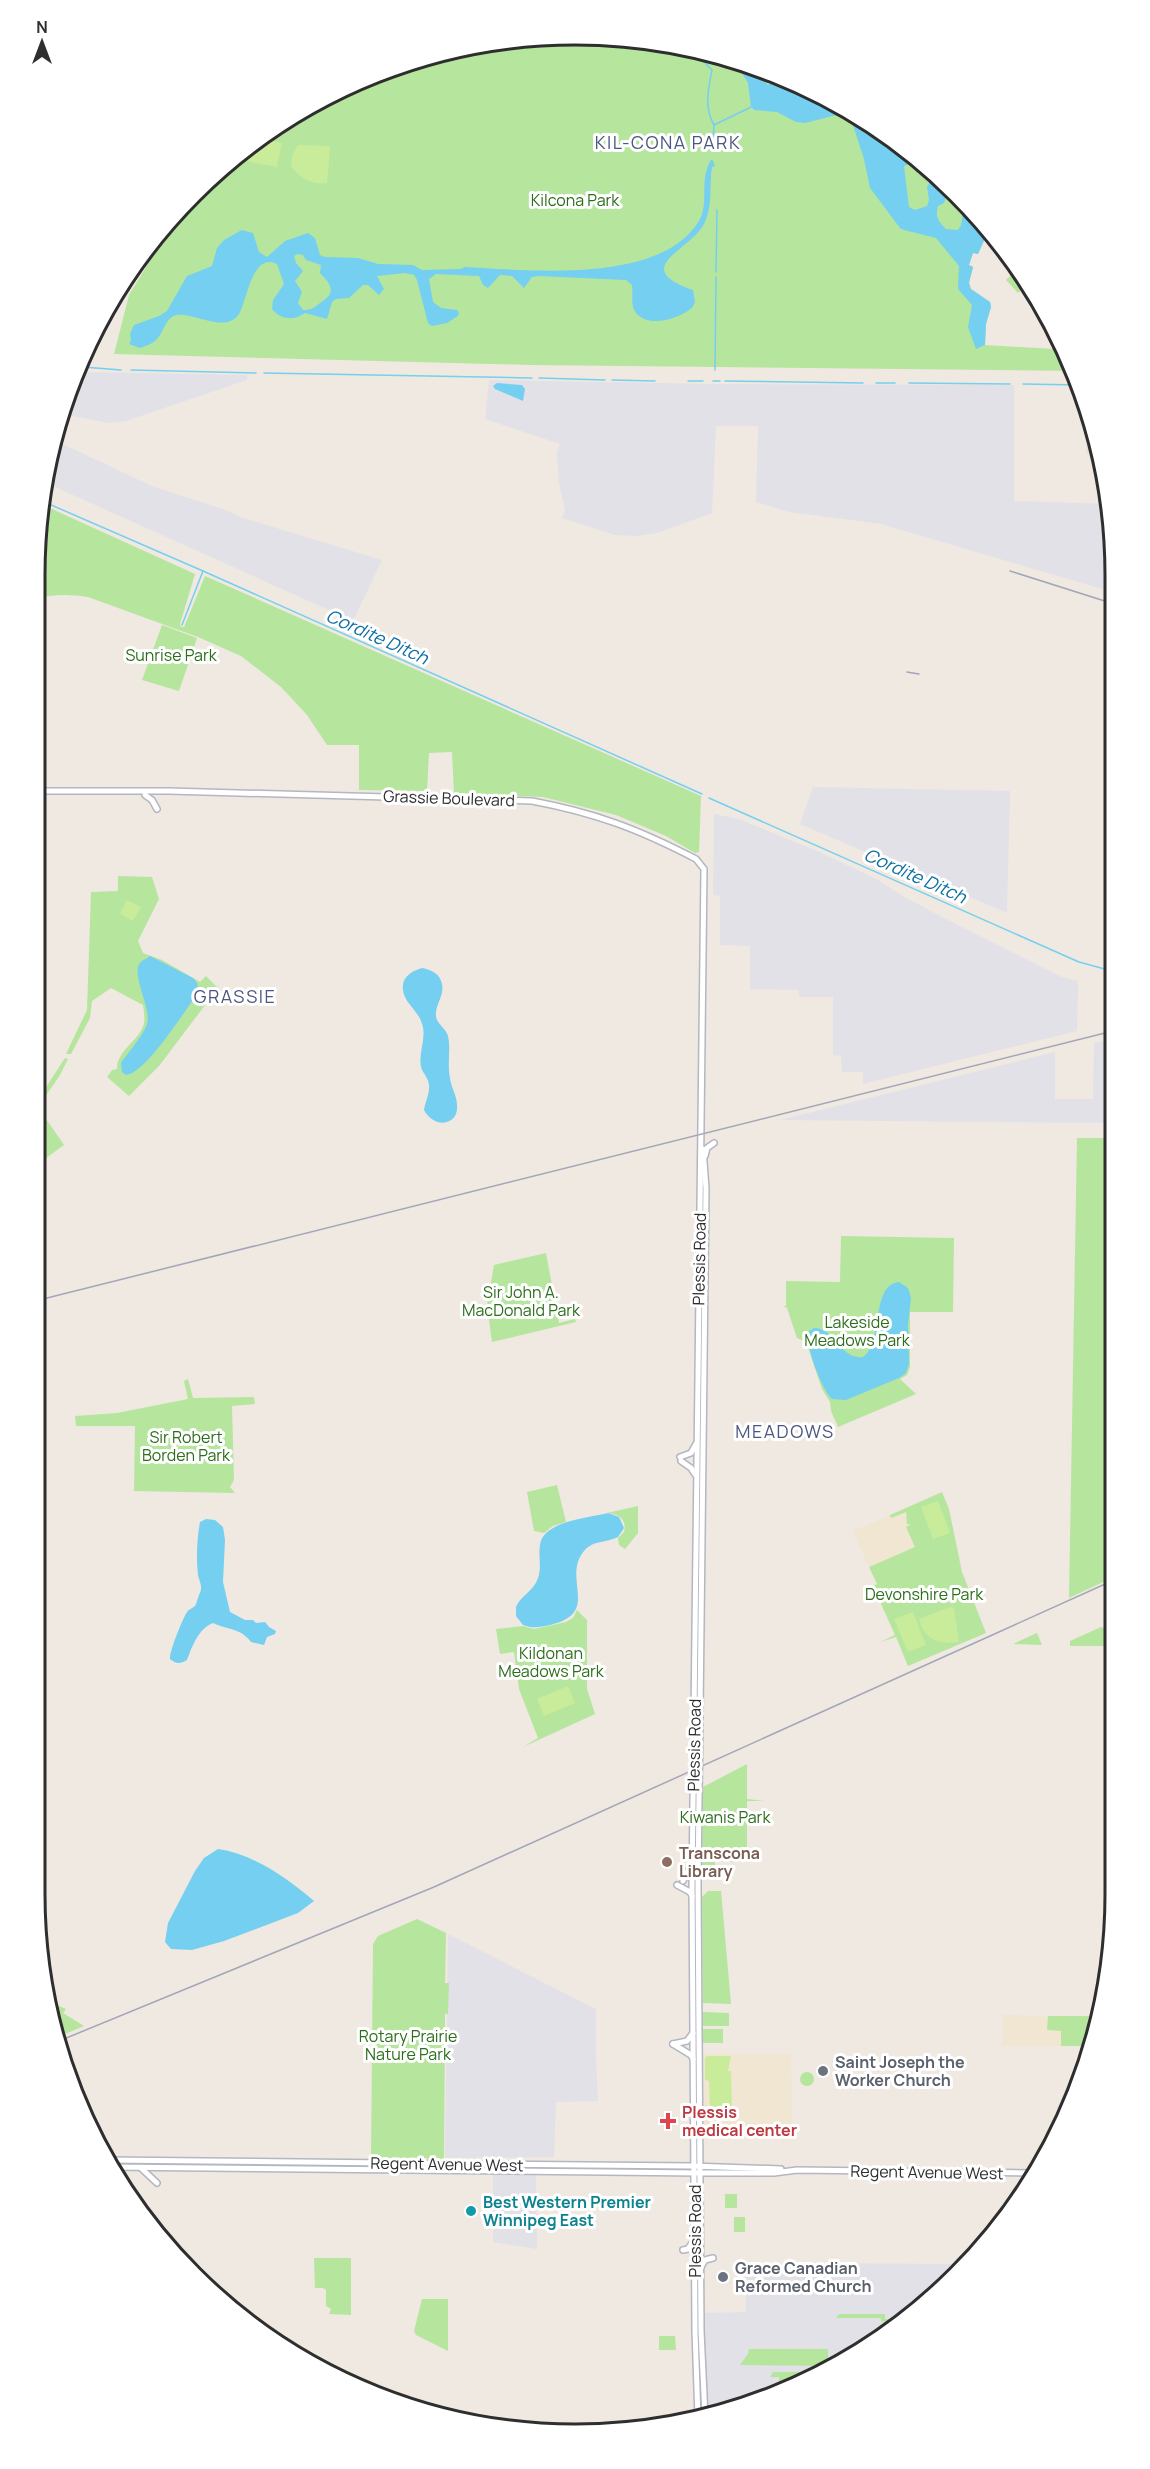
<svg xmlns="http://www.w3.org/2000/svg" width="1150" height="2469" viewBox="0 0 1150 2469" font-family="Manrope,sans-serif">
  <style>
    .industrial { fill: #e3e1e8 }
    .education { fill: #f0e6d1 }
    .green { fill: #b6e59e }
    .pitch { fill: #c9ec9a }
    .water { fill: #75cff0; fill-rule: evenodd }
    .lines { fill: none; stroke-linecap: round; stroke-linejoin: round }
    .stream { stroke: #75cff0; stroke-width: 1.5 }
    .secondary-casing { stroke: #b4b7c1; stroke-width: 8 }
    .secondary { stroke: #fff; stroke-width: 5 }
    .rail { stroke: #a3a6b8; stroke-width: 1.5 }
    .education-dot { fill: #8d6e63; stroke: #fff; stroke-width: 2 }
    .worship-dot { fill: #6b7280; stroke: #fff; stroke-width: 2 }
    .health-dot { fill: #e0444e; stroke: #fff; stroke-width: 2 }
    .culture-dot { fill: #0f9aa8; stroke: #fff; stroke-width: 2 }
    .labels { text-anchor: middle; stroke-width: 6; stroke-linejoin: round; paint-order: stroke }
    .park-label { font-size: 16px; fill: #2c6e1b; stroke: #fff }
    .street-label { font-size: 16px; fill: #2e2e2e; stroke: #fff }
    .education-label { font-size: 16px; font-weight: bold; fill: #785e54; stroke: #fff; text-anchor: start }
    .worship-label { font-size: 16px; font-weight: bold; fill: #5b616d; stroke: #fff; text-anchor: start }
    .health-label { font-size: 16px; font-weight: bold; fill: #be3a42; stroke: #fff; text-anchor: start }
    .culture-label { font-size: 16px; font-weight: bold; fill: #0d838f; stroke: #fff; text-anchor: start }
    .neighbourhood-label { font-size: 18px; letter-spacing: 1.5px; fill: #4d5680; stroke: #fff }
    .water-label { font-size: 18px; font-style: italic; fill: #0d6fa3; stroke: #fff }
    .rim { fill: none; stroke: #2e2e2e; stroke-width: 3 }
  </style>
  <rect width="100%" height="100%" fill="#efe9e1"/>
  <g class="industrial">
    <path d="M81,372L247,375V380L126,421L109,423L62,414L67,395Z"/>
    <path d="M489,380L716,384L1014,385V501L1111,504V582L1109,591L881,524L789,512L756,502L758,426H716L712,513L657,533L637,536L615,535L562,518L565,510L559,483L557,453L560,444L485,419Z"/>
    <path d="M1087,414L1097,453H1086Z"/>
    <path d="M54,440L154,487L223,509L243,518L382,560L353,621L44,482L45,470Z"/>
    <path d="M813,787L1010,791L1007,913L800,824Z"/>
    <path d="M714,814L739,819L822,853L878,880L904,897L956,924L1062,977L1078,981L1077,1031L863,1084V1072H842L841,1056L833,1055V997H799V990L750,989V946L720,945V896L713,895Z"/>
    <path d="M1113,1039V1123L780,1120L1055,1052V1099H1093L1094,1043Z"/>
    <path d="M448,1934L596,2009V2057L598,2101L556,2102L554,2157L445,2158Z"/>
    <path d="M536,2174L537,2249L493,2242V2175Z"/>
    <path d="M746,2263L965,2264L845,2362L748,2406L705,2416L702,2313L746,2312Z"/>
  </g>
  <g class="education">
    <path d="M905,1511L911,1525L907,1527L915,1547L869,1567L853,1531L890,1515L891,1518Z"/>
    <path d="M1002,2015L1048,2016L1047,2030L1061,2031V2046H1003Z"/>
    <path d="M703,2054H791L792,2125L704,2124Z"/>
  </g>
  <g class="green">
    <path d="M575,35L680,45L782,76L904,146L993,235L987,234L978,254L973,253L969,265L973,267L969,283L971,289L990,302L991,307L986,324L985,345L1054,349L1056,336L1075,371L532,365L114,354L129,295L187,200L274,126L368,76L469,45Z"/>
    <path d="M1017,269L1026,285L1018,293L1006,280Z"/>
    <path d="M41,504L195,574L180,624L181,627H184L205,576L701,796L699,852L695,853L666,836L616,815L543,797L454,793L452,752L429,753L427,791L359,790V745H327L307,715L281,687L241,656L198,637L88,597C71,594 51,594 35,599V575Z"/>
    <path d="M162,625L197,638L179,691L142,680Z"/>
    <path d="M118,876L152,877L159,899L138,941L143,953L162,960L200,982L206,976L218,988L159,1066L129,1096L107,1077L112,1070L117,1069C117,1050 139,1041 144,1024C145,1018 144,1011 143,1005L111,988L92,1001L90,1018L71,1054H66L87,1010L91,892L118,891Z"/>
    <path d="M65,1058L68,1059L60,1075L38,1107L64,1145L35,1166V1104Z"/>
    <path d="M1077,1138H1113L1114,1577L1069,1598Z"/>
    <path d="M841,1236L954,1238L953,1312H910V1367L907,1375L900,1379L916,1394L838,1427L831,1411L830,1402L822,1389L806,1342L797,1338L787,1308L783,1306H786V1281L840,1282Z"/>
    <path d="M546,1253L559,1323L575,1319L576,1322L492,1342L487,1305L494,1265Z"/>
    <path d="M188,1379L193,1398L254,1397L255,1404L232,1406L234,1480L230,1487L235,1493L134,1491L135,1426H76L75,1416L117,1413L188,1399L184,1381Z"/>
    <path d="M557,1485L566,1522L553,1526L544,1533L534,1531L527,1492Z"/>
    <path d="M942,1492L949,1509L962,1572L986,1633L908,1666L896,1637L880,1642L895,1635L873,1586L877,1584L869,1567L915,1547L906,1527L911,1524H907L906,1512L891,1518L890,1515Z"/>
    <path d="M638,1506V1533L625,1549L619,1545L618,1538L624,1532C627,1519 619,1514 607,1513Z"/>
    <path d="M577,1610L587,1620V1689L595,1714L523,1747L538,1738L519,1689L514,1652L500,1654L496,1629L523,1626L534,1629L566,1622L573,1618Z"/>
    <path d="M1101,1627L1108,1629L1109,1646H1070V1641Z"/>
    <path d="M1037,1633L1042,1645L1014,1644L1015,1643Z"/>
    <path d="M747,1764V1799L764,1801H747V1862L715,1861V1876H706L702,1870L703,1787Z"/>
    <path d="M708,1891H721L731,2004L703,2003L702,1897Z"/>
    <path d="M417,1919L446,1933L445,1983H449L448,2014H445L444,2159L371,2158L373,1944L378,1936Z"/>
    <path d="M52,2003L66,2009L63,2013L84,2026L58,2037Z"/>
    <path d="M703,2012L729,2013V2026H703Z"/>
    <path d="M1048,2016H1100L1091,2046H1061V2031L1047,2030Z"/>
    <rect x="703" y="2029" width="20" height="14"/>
    <circle cx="807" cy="2079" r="7"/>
    <path d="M191,2164H202L329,2166L317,2167Z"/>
    <rect x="725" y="2194" width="12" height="14"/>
    <rect x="734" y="2217" width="11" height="15"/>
    <path d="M314,2258H351V2315L329,2314L331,2309L326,2306V2290L323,2288H315Z"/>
    <path d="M422,2299H448V2351L416,2335L414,2331Z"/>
    <path d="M839,2314H885V2319H897L885,2329V2322L881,2321V2318H836Z"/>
    <path d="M659,2336H675L676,2350H659Z"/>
    <path d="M749,2349H828V2360H824V2366L740,2365L748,2354Z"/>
    <path d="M834,2354H855L845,2362L834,2366Z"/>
    <path d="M773,2372H823L779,2392V2377H770Z"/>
  </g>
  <g class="pitch">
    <path d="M259,138L282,143L277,167L234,159Z"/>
    <path d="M298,145L329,146L330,148L327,183C311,185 301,179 291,166L292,156Z"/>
    <path d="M127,900L141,907L133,921L120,914Z"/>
    <path d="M938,1501L950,1533L933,1539L921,1507Z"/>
    <path d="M950,1607L954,1608L959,1642C939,1645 924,1640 919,1619Z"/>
    <path d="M913,1612L926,1645L908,1652L894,1619Z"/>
    <path d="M568,1686L575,1703L544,1716L537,1699Z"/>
    <path d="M707,2056H731L728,2071H731L732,2113L710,2114L709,2081L705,2080V2058Z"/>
  </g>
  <g class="water">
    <path d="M736,63L759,69L758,76L768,85L782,76L904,146L924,166L913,163L904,166L909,207L915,210L927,206L929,200L927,187L930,182C938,183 946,188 951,193L946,197L944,203L938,206C935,217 938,221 946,229L958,230L961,225L964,206L993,235L987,234L978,254L973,253L969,265L973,267L969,283L971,289L990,302L991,307L986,324L985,345L976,349L968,327L972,305L958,289L959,266L936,238L904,230L900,228L870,188L864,159L851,119L841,114L805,123L796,122L777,112L754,110L751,106L748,83Z"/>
    <path d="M712,159L715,166L712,167C709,185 713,204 705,222C693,250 627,267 693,290L695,302L692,308C678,319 646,330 634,310C631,304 633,293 632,285L626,280L538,276L532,277L524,288L512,276L500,275L488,288L483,285L479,276L436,274L429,279L433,302L441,308L457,310L459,313L458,316L447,323L432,326L428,323L417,280L414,275L405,273L377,276L384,289L379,295L368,285H363L349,298L336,299L332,302L327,319L305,313C294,321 281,320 272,309L273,300L284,284L277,264C252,251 247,302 239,314C225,334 196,313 177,315C165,317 164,333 156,340C152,344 146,346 140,348L129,344L131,340L130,334L134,325L159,316L167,311L187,276L212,266L217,248L224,240L242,230L253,233L259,252L267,257L285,241L308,233L315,238L320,255L325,257L358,258L378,264L413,265L422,270L461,269L464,267C528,270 660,285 699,221C710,202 698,178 712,159ZM298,254L303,255L306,260L321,265L320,273C333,286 336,293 320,303C314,308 311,310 303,310L298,303L302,292L295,281L303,271L296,263L294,256Z"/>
    <path d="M497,383L522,385L525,389L523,401L495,389L493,386Z"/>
    <path d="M150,956L193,978C199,983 199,989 196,996C182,1014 146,1073 126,1075L122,1072L121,1063C128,1053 144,1034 147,1024C152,1007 128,971 142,961C145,959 148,958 150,956Z"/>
    <path d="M422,968C432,970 440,974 442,984C445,997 432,1008 437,1020C440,1026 446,1029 448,1036C451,1049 447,1064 450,1078C451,1087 457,1096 457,1105C459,1126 434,1129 424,1110C425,1103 429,1095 429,1088C430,1079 423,1074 421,1067C418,1051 428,1037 421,1021C417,1010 404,1002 403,990C401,977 412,971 422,968Z"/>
    <path d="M899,1282L908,1288L911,1298L908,1325L909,1364L906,1373L899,1378L846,1400L832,1399C822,1390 804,1344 809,1331L814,1328C836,1328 840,1360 863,1357C884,1343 870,1285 899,1282Z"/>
    <path d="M608,1513L619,1517L624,1528L618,1537C606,1543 593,1540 584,1551C561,1579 602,1613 550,1625C541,1627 533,1629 523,1625L516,1616V1607C521,1595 534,1591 538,1578C542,1567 538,1556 540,1545C543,1521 588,1518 608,1513Z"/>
    <path d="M206,1519L215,1520L223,1527L225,1540L223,1582L230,1612L245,1620H253L256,1623L265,1622L269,1627L276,1631L275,1634L267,1637L264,1645L251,1642C241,1628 228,1630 213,1623C198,1629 192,1647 187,1660C180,1664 176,1664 170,1659C169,1652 183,1618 187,1612C189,1609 193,1608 195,1606C197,1603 198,1596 200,1593C203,1586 199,1581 198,1575C196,1558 197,1538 200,1522Z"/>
    <path d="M218,1849C253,1854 287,1878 314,1901L298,1913L224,1941L192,1950L171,1949L165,1942L168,1923L195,1871L204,1858Z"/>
  </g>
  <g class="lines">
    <g class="stream">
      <path d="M683,46L684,52L702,60L712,70C708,90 704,108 714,125"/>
      <path d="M713,141L714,125L751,107"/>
      <path d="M716,272L717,210"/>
      <path d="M131,370L256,373"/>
      <path d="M715,370L716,277"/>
      <path d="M264,373L532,378"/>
      <path d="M73,376L83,367L121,370"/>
      <path d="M539,378L605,380"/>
      <path d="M612,380L655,381"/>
      <path d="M688,381H703"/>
      <path d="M713,381H720"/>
      <path d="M725,381L863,383"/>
      <path d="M876,383H895"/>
      <path d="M909,383L1010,384"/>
      <path d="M1023,384L1079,385"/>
      <path d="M42,501L203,571L702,794"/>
      <path d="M182,625L203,571"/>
      <path d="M709,798L1079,962L1112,971"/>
    </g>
    <g class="secondary-casing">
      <g id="secondary">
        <path d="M35,791H169L532,801C596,813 638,829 696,859L704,869L692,1886L695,2331L698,2418"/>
        <path d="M145,795L152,800L157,809"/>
        <path d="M703,1149L706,1188L698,1886L701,2331L705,2416"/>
        <path d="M705,1156L707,1148L714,1143"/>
        <path d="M680,1457L691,1453L696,1444"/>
        <path d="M681,1461L691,1468L695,1474"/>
        <path d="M683,1881L691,1865"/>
        <path d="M677,1885L690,1892L692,1896"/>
        <path d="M673,2044L691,2055L693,2059"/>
        <path d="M673,2044L687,2041L693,2033"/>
        <path d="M105,2160L691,2166L781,2169"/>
        <path d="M109,2167L700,2173H774L797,2170L1029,2173"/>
        <path d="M141,2168L157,2183"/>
        <path d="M683,2250L688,2249L694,2240"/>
        <path d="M701,2267L705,2260L713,2258"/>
      </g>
    </g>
    <use href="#secondary" class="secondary"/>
    <g class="rail">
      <path d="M1010,571L1111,603"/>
      <path d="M907,672L919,674"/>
      <path d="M35,1301L1113,1031"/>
      <path d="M59,2041L434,1887L1114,1580"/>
    </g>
  </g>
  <circle class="education-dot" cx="667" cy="1862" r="6"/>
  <g class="worship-dot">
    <circle cx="823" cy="2071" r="6"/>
    <circle cx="723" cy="2277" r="6"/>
  </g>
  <path class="health-dot" d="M665 2112h6v6h6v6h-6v6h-6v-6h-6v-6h6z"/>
  <circle class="culture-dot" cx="471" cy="2211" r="6"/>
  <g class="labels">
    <g class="park-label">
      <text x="575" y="206">Kilcona Park</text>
      <text x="171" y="661">Sunrise Park</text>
      <text x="521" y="1298">Sir John A.<tspan x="521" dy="18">MacDonald Park</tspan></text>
      <text x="857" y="1328">Lakeside<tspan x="857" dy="18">Meadows Park</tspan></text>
      <text x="186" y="1443">Sir Robert<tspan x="186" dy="18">Borden Park</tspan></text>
      <text x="924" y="1600">Devonshire Park</text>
      <text x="551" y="1659">Kildonan<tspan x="551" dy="18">Meadows Park</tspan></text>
      <text x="725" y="1823">Kiwanis Park</text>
      <text x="408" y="2042">Rotary Prairie<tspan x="408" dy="18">Nature Park</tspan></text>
    </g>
    <g class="street-label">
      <text transform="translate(449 798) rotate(2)" y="6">Grassie Boulevard</text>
      <text transform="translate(699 1259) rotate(-89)" y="6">Plessis Road</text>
      <text transform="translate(694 1745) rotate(-89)" y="6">Plessis Road</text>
      <text transform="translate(447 2164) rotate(1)" y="6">Regent Avenue West</text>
      <text transform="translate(927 2172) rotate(1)" y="6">Regent Avenue West</text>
      <text transform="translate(695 2231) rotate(-90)" y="6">Plessis Road</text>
    </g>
    <g class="education-label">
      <text x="679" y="1859">Transcona<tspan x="679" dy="18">Library</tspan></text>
    </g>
    <g class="worship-label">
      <text x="835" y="2068">Saint Joseph the<tspan x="835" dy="18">Worker Church</tspan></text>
      <text x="735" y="2274">Grace Canadian<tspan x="735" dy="18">Reformed Church</tspan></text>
    </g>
    <g class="health-label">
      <text x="682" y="2118">Plessis<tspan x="682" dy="18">medical center</tspan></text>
    </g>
    <g class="culture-label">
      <text x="483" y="2208">Best Western Premier<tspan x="483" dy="18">Winnipeg East</tspan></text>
    </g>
    <g class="neighbourhood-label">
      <text x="668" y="149">KIL-CONA PARK</text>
      <text x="235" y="1003">GRASSIE</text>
      <text x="785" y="1438">MEADOWS</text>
    </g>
    <g class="water-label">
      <text transform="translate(377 637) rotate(24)" y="6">Cordite Ditch</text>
      <text transform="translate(915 876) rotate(24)" y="6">Cordite Ditch</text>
    </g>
  </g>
  <path d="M0 0H1150V2469H0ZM575 45H575A530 530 0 0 1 1105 575V1894A530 530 0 0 1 575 2424H575A530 530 0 0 1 45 1894V575A530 530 0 0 1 575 45Z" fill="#fff" fill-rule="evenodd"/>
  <path class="rim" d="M575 45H575A530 530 0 0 1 1105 575V1894A530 530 0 0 1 575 2424H575A530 530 0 0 1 45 1894V575A530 530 0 0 1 575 45Z"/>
  <g transform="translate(42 42)" stroke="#ffffff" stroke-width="4.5" paint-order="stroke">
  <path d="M0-4.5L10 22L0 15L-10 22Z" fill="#2e2e2e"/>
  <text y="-9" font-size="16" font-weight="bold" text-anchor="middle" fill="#2e2e2e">N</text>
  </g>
</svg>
